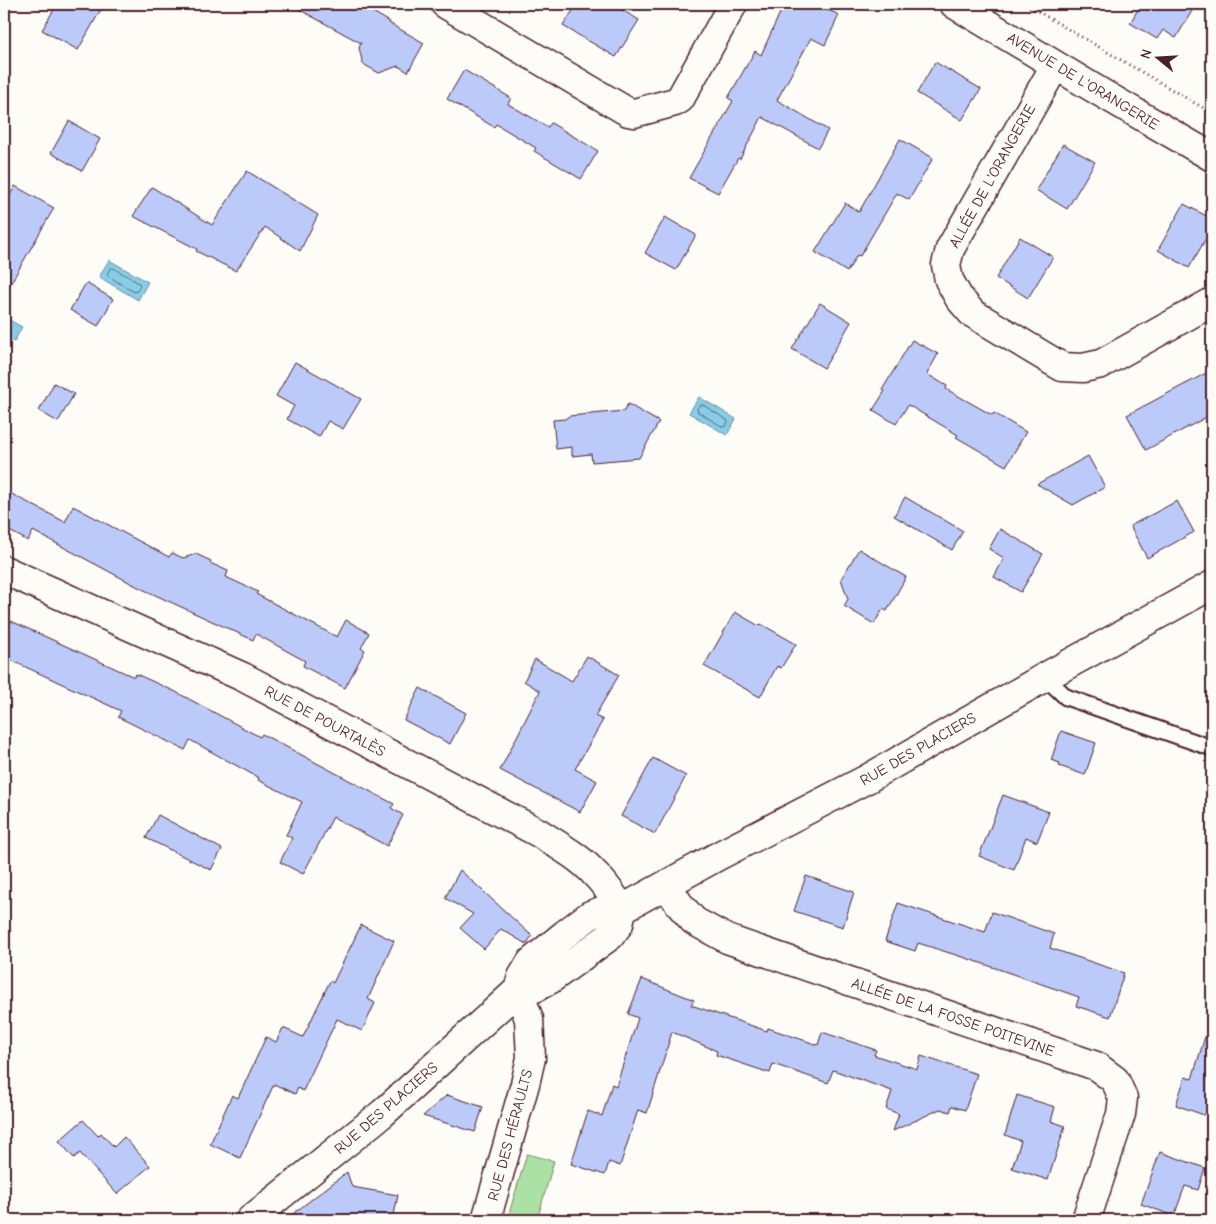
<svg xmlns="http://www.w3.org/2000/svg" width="1216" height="1224" viewBox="0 0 1216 1224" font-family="'Comic Neue',sans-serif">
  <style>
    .green { fill: #abe2a4; stroke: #7a8068 }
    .water { fill: #86cee7; stroke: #6e889c }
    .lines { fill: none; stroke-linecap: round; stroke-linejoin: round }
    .shore { stroke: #626576; stroke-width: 1 }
    .building { fill: #bccafa; stroke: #4a1f2b }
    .service-casing { stroke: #4a1f2b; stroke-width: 19 }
    .minor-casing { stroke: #4a1f2b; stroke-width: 31 }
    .tertiary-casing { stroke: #4a1f2b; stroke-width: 31 }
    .path { stroke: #4a1f2b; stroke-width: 3; stroke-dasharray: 1 4; stroke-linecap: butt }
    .service { stroke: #fdfcf7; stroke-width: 15 }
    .minor { stroke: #fdfcf7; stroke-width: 28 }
    .tertiary { stroke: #fdfcf7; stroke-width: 28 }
    .labels { text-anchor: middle; stroke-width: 4; stroke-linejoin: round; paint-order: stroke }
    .street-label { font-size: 15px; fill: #4a1f2b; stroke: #fdfcf7 }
  </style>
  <rect width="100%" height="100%" fill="#fdfcf7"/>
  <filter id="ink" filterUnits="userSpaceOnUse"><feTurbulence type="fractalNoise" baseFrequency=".02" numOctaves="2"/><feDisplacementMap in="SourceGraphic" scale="10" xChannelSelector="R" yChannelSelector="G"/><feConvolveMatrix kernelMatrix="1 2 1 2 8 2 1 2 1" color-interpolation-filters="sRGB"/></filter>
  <g filter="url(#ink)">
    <path class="green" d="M527,1154L554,1161L537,1220H507Z"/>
    <g class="water">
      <path d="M109,260L148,282L138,300L99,277Z"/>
      <path d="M4,317L22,327L14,342L4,337Z"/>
      <path d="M699,397L736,419L727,435L689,413Z"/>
    </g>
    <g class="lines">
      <g class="shore">
        <path d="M113,268L139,283L140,286L137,291L134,292L108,276L107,274L110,269Z"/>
        <path d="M700,405H703L727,420L728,422L726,426L723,427L698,412L697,409Z"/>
      </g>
    </g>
    <g class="building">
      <path d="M57,4H104L78,50L42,30Z"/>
      <path d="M289,4H359L390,22L389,23L424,43L408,72L398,66L379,73L363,64L359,48L361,43Z"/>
      <path d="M577,4H612L639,20L616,57L563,26Z"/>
      <path d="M784,4H815L839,15L825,45L811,38L777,100L828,130L818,148L762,117L740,159L738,158L718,193L689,178L733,101L728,98L755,51L761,55Z"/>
      <path d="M1141,4H1196L1176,38L1163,30L1157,39L1130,23Z"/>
      <path d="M935,62L981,89L962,120L917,93Z"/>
      <path d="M464,70L511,98L508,104L548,127L551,123L598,151L581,179L534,151L536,148L496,124L494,127L447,99Z"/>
      <path d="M69,121L100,139L82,171L51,153Z"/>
      <path d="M900,139L933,158L909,200L897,193L860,256L857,255L847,272L815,252L845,203L859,212Z"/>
      <path d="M1063,144L1095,162L1067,209L1036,190Z"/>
      <path d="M247,171L318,215L300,251L265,227L236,271L196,251L197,249L133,216L152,187L212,225Z"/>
      <path d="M15,186L54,208L4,295V206Z"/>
      <path d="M1184,204L1212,219V228L1189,268L1158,250Z"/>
      <path d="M665,217L696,235L676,270L645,253Z"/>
      <path d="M1020,237L1053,257L1028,298L996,278Z"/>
      <path d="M86,283L113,299L98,326L70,310Z"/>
      <path d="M820,303L851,322L824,368L792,349Z"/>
      <path d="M912,340L938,354L927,374L947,386L946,389L992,415L994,413L1026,432L1006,466L956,437L958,435L908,405L896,424L873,410L885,391L882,390Z"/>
      <path d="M295,362L361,399L343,429L328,421L319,437L287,419L294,406L276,396Z"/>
      <path d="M1212,370V414L1146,450L1127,415Z"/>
      <path d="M54,383L74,394L58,422L39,411Z"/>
      <path d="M628,404L659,422L639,458L592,462L591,454L572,456V447L556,449L553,420L565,419L569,416L624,411Z"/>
      <path d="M1088,456L1105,487L1073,505L1037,484Z"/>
      <path d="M4,490L65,522L73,506L169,557L172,553L183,558L196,554L211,561L210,563L228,571L226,577L258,592L256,594L337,637L346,620L369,633L361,648L365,650L345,688L303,666L305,661L256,634L253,640L140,588L33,531L28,541L4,528Z"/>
      <path d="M905,497L963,531L952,550L894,516Z"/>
      <path d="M1177,501L1194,532L1147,558L1130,526Z"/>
      <path d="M1000,529L1043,554L1021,592L994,577L1004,558L989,549Z"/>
      <path d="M859,549L906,577L887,611L883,609L874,624L844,606L848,599L841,579Z"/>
      <path d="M735,612L759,626L761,624L796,644L781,668L777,666L760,697L704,666Z"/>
      <path d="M11,621L134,677L136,674L174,691L260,737L262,734L394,804L391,808L403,815L387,846L333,817L303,874L280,862L292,838L286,835L302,802L258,780L259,778L190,740L185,750L118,717L121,711L4,657V637Z"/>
      <path d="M587,656L619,675L595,716L603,720L575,769L597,781L580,812L500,770L540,691L524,681L535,659L572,681Z"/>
      <path d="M420,688L466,713L450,744L404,720Z"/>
      <path d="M1061,731L1096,743L1085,775L1059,766L1060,763L1051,760Z"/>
      <path d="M653,758L686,776L655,834L621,816Z"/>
      <path d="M1003,795L1049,812L1037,842L1026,837L1014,870L979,856Z"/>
      <path d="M158,815L222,849L211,870L146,838Z"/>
      <path d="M460,870L532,936L526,944L501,929L484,949L460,928L473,914L445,898Z"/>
      <path d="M806,876L854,892L843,927L794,911Z"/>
      <path d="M898,903L985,932L992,912L1054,934L1050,948L1124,973L1110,1017L1076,1006L1079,997L975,961L918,943L915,951L885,941Z"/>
      <path d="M361,925L394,941L368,999L375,1003L362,1031L337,1019L303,1091L298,1088L295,1094L274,1084L240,1158L210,1144L232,1095L238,1098L266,1037L276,1042L283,1028L303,1037L330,981L333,983Z"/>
      <path d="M642,979L694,1000L691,1005L767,1031L768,1028L818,1045L822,1032L876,1050L874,1055L917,1069L921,1056L977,1074L965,1110L952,1106L950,1112L940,1109L893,1131L899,1114L886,1109L892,1091L833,1070L828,1083L773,1064L770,1073L716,1055L717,1051L672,1032L647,1113L638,1110L620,1166L609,1162L605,1175L571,1164L588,1111L602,1116L612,1084L616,1086L638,1018L628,1014Z"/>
      <path d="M1207,1030L1212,1031V1118L1176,1105L1185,1077L1192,1079Z"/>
      <path d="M447,1095L483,1107L475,1132L423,1116Z"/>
      <path d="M1017,1095L1055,1107L1051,1121L1065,1126L1048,1180L1012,1168L1021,1141L1005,1135Z"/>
      <path d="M83,1120L98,1136L101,1133L114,1147L124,1137L150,1166L117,1194L80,1153L74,1158L59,1141Z"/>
      <path d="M1160,1152L1205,1168L1198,1190L1185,1186L1174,1216L1141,1204Z"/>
      <path d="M347,1172L352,1187L398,1195L393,1220H285Z"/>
    </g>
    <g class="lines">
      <g class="service-casing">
        <path id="service" d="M1045,677L1066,697L1212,748"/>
      </g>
      <g class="minor-casing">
        <g id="minor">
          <path d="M445,4L628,112L634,113L675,102L680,99L733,4"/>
          <path d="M954,4L1100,92L1212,157"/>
          <path d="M1055,66L950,249L946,265L949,280L959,298L972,313L1062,367L1083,368L1101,364L1212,302"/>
          <path d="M4,570L243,677L539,833C559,846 580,857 596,875C606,885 614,897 622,909"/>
          <path d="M667,885L679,904L694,921L727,939L1096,1066L1115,1080L1123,1098L1121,1114L1086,1220"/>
          <path d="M486,1220L525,1084L531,1058L529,1019L518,990"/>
        </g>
      </g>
      <g class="tertiary-casing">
        <g id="tertiary">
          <path d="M518,990L535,988L551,979L610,936L619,924L622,909"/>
          <path d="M250,1220L383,1113L518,990L522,977L531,962L565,934L590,915L607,909H622L720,855L867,779L1045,677L1212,585"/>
        </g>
      </g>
      <path class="path" d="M1025,4L1212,113"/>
      <use href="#service" class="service"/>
      <use href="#minor" class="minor"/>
      <use href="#tertiary" class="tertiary"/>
    </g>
  </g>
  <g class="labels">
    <g class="street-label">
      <text transform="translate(1083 81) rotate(31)" y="5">AVENUE DE L'ORANGERIE</text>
      <text transform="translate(992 176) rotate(-61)" y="5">ALLÉE DE L'ORANGERIE</text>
      <text transform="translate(325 721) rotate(28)" y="5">RUE DE POURTALÈS</text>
      <text transform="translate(918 749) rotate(-30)" y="5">RUE DES PLACIERS</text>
      <text transform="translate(953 1017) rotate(19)" y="5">ALLÉE DE LA FOSSE POITEVINE</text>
      <text transform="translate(386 1108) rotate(-41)" y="5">RUE DES PLACIERS</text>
      <text transform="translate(510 1135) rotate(-75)" y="5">RUE DES HÉRAULTS</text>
    </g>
  </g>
  <rect width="1216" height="1224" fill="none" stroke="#fdfcf7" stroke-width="20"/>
  <rect x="10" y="10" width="1196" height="1204" fill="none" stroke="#4a1f2b" stroke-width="2" filter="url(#ink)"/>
  <g transform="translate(1158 58) rotate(288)" stroke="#fdfcf7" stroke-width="4" paint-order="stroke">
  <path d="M0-4L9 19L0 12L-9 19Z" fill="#4a1f2b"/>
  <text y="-8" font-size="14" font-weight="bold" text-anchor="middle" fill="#4a1f2b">N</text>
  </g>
</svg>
